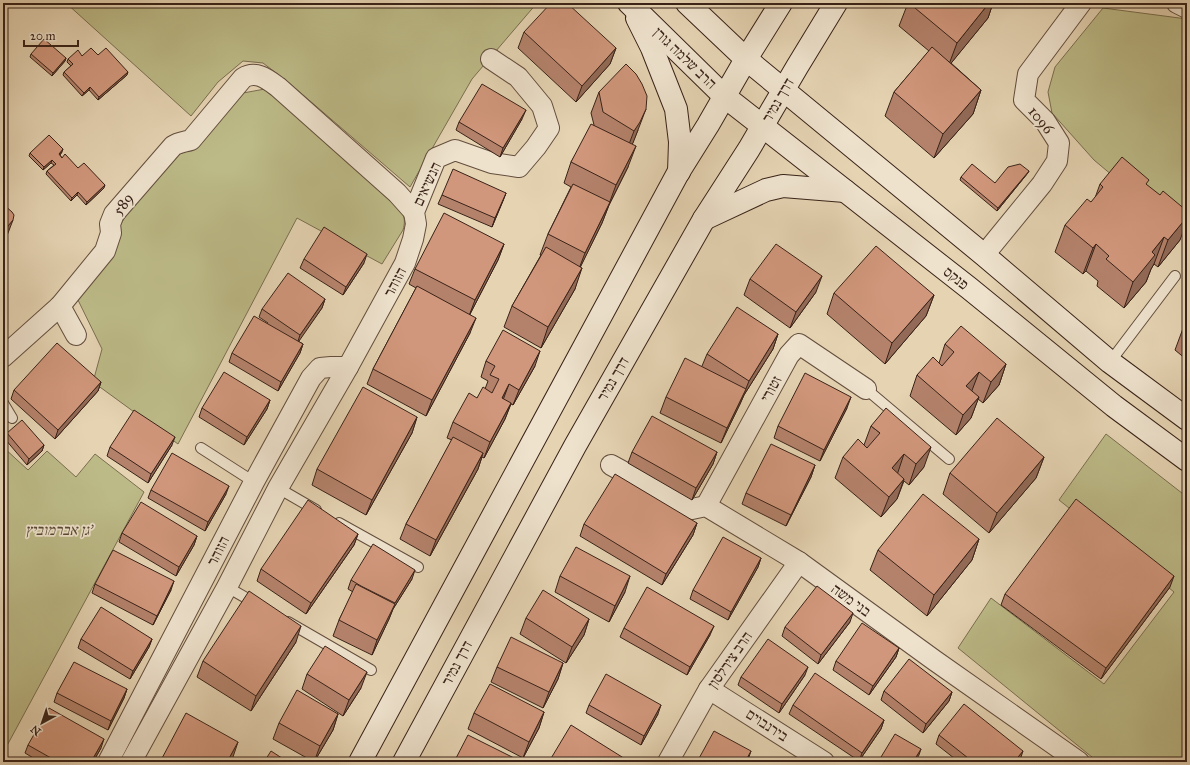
<svg xmlns="http://www.w3.org/2000/svg" width="1190" height="765" viewBox="0 0 1190 765" font-family="'IM FELL Great Primer','Frank Ruhl Libre',serif">
  <style>
    .green { fill: #bcba87; stroke: #7a6e50 }
    .lines { fill: none; stroke-linecap: round; stroke-linejoin: round }
    .lane-casing { stroke: #644e3e; stroke-width: 12 }
    .street-casing { stroke: #644e3e; stroke-width: 22 }
    .secondary-casing { stroke: #392218; stroke-width: 24 }
    .lane { stroke: #eee2cd; stroke-width: 10 }
    .street { stroke: #eee2cd; stroke-width: 20 }
    .secondary { stroke: #eee2cd; stroke-width: 22 }
    .wall { fill: #b4826b; stroke: #392218 }
    .shaded-wall { fill: #926a57; stroke: #392218 }
    .building { fill: #d1977c; stroke: #392218 }
    .labels { text-anchor: middle; stroke-width: 3.5; stroke-linejoin: round; paint-order: stroke }
    .street-label { font-size: 15px; fill: #392218; stroke: #eee2cd }
    .park-label { font-size: 15px; font-style: italic; fill: #5a4834; stroke: #eee2cd }
  </style>
  <rect width="100%" height="100%" fill="#e5d3b2"/>
  <filter id="stains"><feTurbulence type="fractalNoise" baseFrequency=".005" numOctaves="4"/><feColorMatrix values="0 0 0 0 .2 0 0 0 0 .09 0 0 0 0 .02 0 0 0 .5 -.17"/></filter>
  <radialGradient id="worn" r=".72"><stop offset=".6" stop-color="#630" stop-opacity="0"/><stop offset="1" stop-color="#630" stop-opacity=".3"/></radialGradient>
  <g class="green">
    <path d="M66,3H537L472,79L410,187L288,82L263,63L243,61L218,82L191,116Z"/>
    <path d="M1103,8L1187,19V238L1094,160L1052,113L1048,92L1055,67Z"/>
    <path d="M265,89L274,93L402,212C405,219 405,223 403,230L382,264L297,218L178,444L93,382L102,349L77,298L134,202L176,156L192,148L243,93Z"/>
    <path d="M1106,434L1187,497V762H1098L958,648L991,598L1104,684L1174,592L1059,500Z"/>
    <path d="M3,447L28,470L47,451L76,477L95,454L144,492L3,753Z"/>
  </g>
  <g class="lines">
    <g class="lane-casing">
      <g id="lane">
        <path d="M1110,362L1175,276"/>
        <path d="M866,389L949,459"/>
        <path d="M3,403L12,418"/>
        <path d="M201,448L254,482"/>
        <path d="M278,488L316,510"/>
        <path d="M339,523L418,567"/>
        <path d="M227,587L255,603"/>
        <path d="M288,622L371,670"/>
      </g>
    </g>
    <g class="street-casing">
      <g id="street">
        <path d="M1177,3L1187,8"/>
        <path d="M984,255L1042,184L1057,161L1059,143L1045,121L1024,100L1028,74L1081,3"/>
        <path d="M60,306L76,335"/>
        <path d="M3,357L60,306L105,251L111,233L110,224L114,214L173,146C179,142 185,142 191,140L243,78C256,70 267,79 278,87L397,193L414,212"/>
        <path d="M611,465L692,509L706,506L799,562L934,660L1079,762"/>
        <path d="M706,506L789,355L799,344L866,389"/>
        <path d="M709,689L824,762"/>
        <path d="M108,762L254,482L311,378L320,368L331,367H348"/>
        <path d="M131,762L227,587L278,488L348,367L405,263L413,239L416,224L414,212L436,158L455,150L492,163L519,167L536,147L549,128L542,106L518,77L491,59"/>
        <path d="M668,762L709,689L799,562"/>
      </g>
    </g>
    <g class="secondary-casing">
      <g id="secondary">
        <path d="M629,3L724,96L969,288L1114,406L1187,460"/>
        <path d="M687,3L746,59L984,255L1110,362L1187,419"/>
        <path d="M637,18L652,48L676,109L680,142L679,172"/>
        <path d="M704,219L766,190L783,186L845,191"/>
        <path d="M360,762L678,173L708,125L746,59L781,3"/>
        <path d="M404,762L575,446L704,219L749,149L797,67L836,3"/>
      </g>
    </g>
    <use href="#lane" class="lane"/>
    <use href="#street" class="street"/>
    <use href="#secondary" class="secondary"/>
  </g>
  <g class="wall">
    <path d="M908,3H993L988,18L951,63L981,90L973,114L934,158L885,116L894,92L929,51L899,26Z"/>
    <path d="M524,32L616,48L610,64L576,102L518,48Z"/>
    <path d="M31,54L66,58L65,61L52,76L30,57Z"/>
    <path d="M98,55L127,75L98,100L89,90L82,96L63,75L64,72L71,66L67,62L68,59L82,56Z"/>
    <path d="M599,92L638,130L632,144L628,167L609,205L602,223L580,267L575,289L541,348L504,327L512,306L541,255H540L548,234L571,187L564,183L571,162L594,125L591,113Z"/>
    <path d="M522,119L500,157L456,130L459,122Z"/>
    <path d="M62,152L60,155L62,158L78,168L104,188L86,205L77,195L71,201L46,174L47,171L54,165L51,163L43,170L29,156L30,153Z"/>
    <path d="M1029,171L1027,174L997,211L960,180L961,177L995,183Z"/>
    <path d="M1100,184L1147,185L1180,240L1158,267L1154,264L1151,269L1146,282L1124,308L1097,286L1098,281L1086,271L1083,274L1055,252L1065,225L1091,202L1095,198Z"/>
    <path d="M506,193L492,227L438,204L442,195Z"/>
    <path d="M504,244L498,260L470,314V333L426,416L367,384L373,369L416,288L409,284L415,269Z"/>
    <path d="M304,259L364,263L343,295L300,268Z"/>
    <path d="M750,279L816,292L790,328L744,295Z"/>
    <path d="M834,293L934,295L926,316L885,364L827,314Z"/>
    <path d="M325,299L322,308L298,341L303,344L300,353L278,391L229,362L232,353L268,323L259,317L262,309Z"/>
    <path d="M1187,320V360L1175,350L1185,323Z"/>
    <path d="M778,334L773,349L744,395L740,404L721,443L660,413L666,397L702,366L707,354Z"/>
    <path d="M945,344L1006,364L999,385L983,403L978,399L971,418L956,435L910,396L917,375L939,363Z"/>
    <path d="M486,361L535,366L513,405L511,404L505,419L484,458L482,457L478,469L430,556L400,539L406,524L452,440L447,438L453,422L477,398L485,389L488,381L481,377Z"/>
    <path d="M101,382L98,391L55,439L11,399L14,390Z"/>
    <path d="M270,400L267,409L244,445L199,417L202,408Z"/>
    <path d="M847,408L820,461L774,438L778,426Z"/>
    <path d="M417,417L412,433L366,515L312,485L317,469Z"/>
    <path d="M871,426L924,467L909,485L904,481L897,499L881,517L835,478L843,457L864,445Z"/>
    <path d="M7,433L44,445L42,451L27,465L5,439Z"/>
    <path d="M172,445L148,483L107,456L110,447Z"/>
    <path d="M632,452H717L713,464L692,500L628,463Z"/>
    <path d="M1044,457L1036,478L989,533L943,494L950,473Z"/>
    <path d="M815,465L811,477L786,526L742,504L746,493Z"/>
    <path d="M151,490L226,494L205,531L148,498Z"/>
    <path d="M697,523L693,535L662,585L580,536L584,524Z"/>
    <path d="M122,533L197,536L194,545L176,576L119,542Z"/>
    <path d="M358,534L354,545L306,614L257,581L261,569Z"/>
    <path d="M979,539L972,560L927,616L870,570L878,550Z"/>
    <path d="M761,558L758,567L728,620L690,599L693,590Z"/>
    <path d="M560,576L625,592L609,622L555,592Z"/>
    <path d="M412,579L393,609L389,619L372,655L333,636L339,620L353,592L348,589L351,580Z"/>
    <path d="M95,584L171,590L153,625L92,593Z"/>
    <path d="M1170,587L1101,679L1001,605L1005,594Z"/>
    <path d="M526,618L589,619L584,635L566,663L520,634Z"/>
    <path d="M850,622L818,664L782,636L785,627Z"/>
    <path d="M624,628L710,635L687,675L620,637Z"/>
    <path d="M81,639H152L149,647L130,679L78,648Z"/>
    <path d="M296,642L251,711L197,677L203,661Z"/>
    <path d="M899,648L896,657L869,695L833,670L836,661Z"/>
    <path d="M563,663L558,679L543,708L491,682L497,667Z"/>
    <path d="M307,674L361,688L343,716L302,689Z"/>
    <path d="M805,675L779,713L738,685L741,677Z"/>
    <path d="M127,689L124,698L108,730L54,702L57,693Z"/>
    <path d="M884,691L952,692L949,701L923,733L881,700Z"/>
    <path d="M589,705L658,714L641,745L586,713Z"/>
    <path d="M793,705L884,720L881,729L859,761L789,714Z"/>
    <path d="M544,712L539,728L523,758L468,729L474,713Z"/>
    <path d="M338,714L333,730L314,762L273,739L279,723Z"/>
    <path d="M939,735L1020,760L1018,762H959L936,744Z"/>
    <path d="M28,745L101,748L93,762H40L25,753Z"/>
  </g>
  <g class="shaded-wall">
    <path d="M989,3H993L988,18L948,67L957,43Z"/>
    <path d="M616,48L610,64L576,102L582,86Z"/>
    <path d="M66,58L65,61L52,76L53,73Z"/>
    <path d="M128,72L127,75L98,100L99,97Z"/>
    <path d="M90,87L89,90L82,96L84,93Z"/>
    <path d="M981,90L973,114L934,158L943,134Z"/>
    <path d="M646,109L633,143L626,152L634,131Z"/>
    <path d="M526,110L522,119L500,157L503,148Z"/>
    <path d="M636,146L628,167L609,205L602,223L577,274L585,253L609,204L616,185Z"/>
    <path d="M63,149L62,152L58,157L59,154Z"/>
    <path d="M52,160L51,163L43,170L44,167Z"/>
    <path d="M1029,171L1027,174L997,211L998,208Z"/>
    <path d="M105,185L104,188L86,205L87,202Z"/>
    <path d="M78,192L77,195L71,201L72,198Z"/>
    <path d="M506,193L503,201L492,227L495,218Z"/>
    <path d="M1187,217V221L1180,240L1158,267L1168,240Z"/>
    <path d="M13,220L3,246V232Z"/>
    <path d="M1164,237L1154,264L1151,269L1146,282L1124,308L1133,282L1152,252Z"/>
    <path d="M504,244L498,260L469,316L475,300Z"/>
    <path d="M1096,244L1086,271L1083,274L1093,248Z"/>
    <path d="M367,254L364,263L343,295L346,287Z"/>
    <path d="M582,268L575,289L541,348L548,327Z"/>
    <path d="M822,276L816,292L790,328L796,312Z"/>
    <path d="M934,295L926,316L885,364L892,343Z"/>
    <path d="M325,299L322,308L297,344L300,335Z"/>
    <path d="M476,318L470,333L426,416L432,400Z"/>
    <path d="M778,334L773,349L744,395L740,404L721,443L727,428L745,391L749,381Z"/>
    <path d="M303,344L300,353L278,391L281,382Z"/>
    <path d="M540,351L535,366L513,405L519,390Z"/>
    <path d="M1006,364L999,385L983,403L991,382Z"/>
    <path d="M979,372L971,393L966,386Z"/>
    <path d="M101,382L98,391L55,439L58,430Z"/>
    <path d="M509,384L503,400L502,398Z"/>
    <path d="M851,397L847,408L820,461L824,450Z"/>
    <path d="M979,397L971,418L956,435L963,415Z"/>
    <path d="M270,400L267,409L244,445L247,437Z"/>
    <path d="M511,403L505,419L484,458L490,442Z"/>
    <path d="M417,417L412,433L366,515L372,500Z"/>
    <path d="M175,437L172,445L148,483L151,474Z"/>
    <path d="M44,445L42,451L27,465L29,459Z"/>
    <path d="M931,447L924,467L909,485L916,464Z"/>
    <path d="M717,452L713,464L692,500L696,488Z"/>
    <path d="M483,453L478,469L430,556L436,540Z"/>
    <path d="M904,454L897,475L892,468Z"/>
    <path d="M1044,457L1036,478L989,533L997,513Z"/>
    <path d="M815,465L811,477L786,526L791,515Z"/>
    <path d="M904,479L897,499L881,517L889,497Z"/>
    <path d="M229,486L226,494L205,531L208,522Z"/>
    <path d="M697,523L693,535L662,585L666,574Z"/>
    <path d="M358,534L354,545L306,614L311,603Z"/>
    <path d="M197,536L194,545L176,576L179,567Z"/>
    <path d="M979,539L972,560L927,616L934,595Z"/>
    <path d="M761,558L758,567L728,620L731,612Z"/>
    <path d="M415,570L412,579L393,609L389,619L372,655L377,640L393,606Z"/>
    <path d="M630,576L625,592L609,622L615,606Z"/>
    <path d="M1174,576L1170,587L1101,679L1106,668Z"/>
    <path d="M174,581L171,590L153,625L157,616Z"/>
    <path d="M853,613L850,622L818,664L821,655Z"/>
    <path d="M589,619L584,635L566,663L572,647Z"/>
    <path d="M301,626L296,642L251,711L256,696Z"/>
    <path d="M714,626L710,635L687,675L690,667Z"/>
    <path d="M152,639L149,647L130,679L133,671Z"/>
    <path d="M899,648L896,657L869,695L873,686Z"/>
    <path d="M563,663L558,679L543,708L549,692Z"/>
    <path d="M808,667L805,675L779,713L782,704Z"/>
    <path d="M367,672L361,688L343,716L349,700Z"/>
    <path d="M127,689L124,698L108,730L111,721Z"/>
    <path d="M952,692L949,701L923,733L926,724Z"/>
    <path d="M661,705L658,714L641,745L644,736Z"/>
    <path d="M544,712L539,728L523,758L529,742Z"/>
    <path d="M338,714L333,730L314,762L320,746Z"/>
    <path d="M884,720L881,729L859,761L862,753Z"/>
    <path d="M104,739L101,748L93,762H91Z"/>
    <path d="M238,742L233,757L230,762H227Z"/>
    <path d="M921,749L919,755L915,762H913Z"/>
    <path d="M751,751L748,760L747,762H745Z"/>
    <path d="M1023,751L1020,760L1018,762H1014Z"/>
  </g>
  <g class="building">
    <path d="M551,3H567L616,48L582,86L524,32Z"/>
    <path d="M909,3H989L957,43Z"/>
    <path d="M44,39L66,58L53,73L31,54Z"/>
    <path d="M932,47L981,90L943,134L894,92Z"/>
    <path d="M91,48L98,55L106,48L128,72L99,97L90,87L84,93L64,72L73,64L68,59L78,50L82,56Z"/>
    <path d="M626,64L636,74L642,84L647,96L646,109L640,122L634,131L603,112L599,92Z"/>
    <path d="M482,84L526,110L503,148L459,122Z"/>
    <path d="M591,124L636,146L616,185L571,162Z"/>
    <path d="M49,135L63,149L59,154L62,158L65,154L78,168L84,163L105,185L87,202L78,192L72,198L47,171L56,164L52,160L44,167L30,153Z"/>
    <path d="M1122,157L1149,180L1146,184L1160,195L1163,191L1187,211V217L1168,240L1164,237L1152,252L1155,255L1133,282L1106,259L1109,256L1096,244L1093,248L1065,225L1087,199L1091,202L1103,187L1100,184Z"/>
    <path d="M972,164L995,183L1008,167L1020,164L1029,171L998,208L961,177Z"/>
    <path d="M453,169L506,193L495,218L442,195Z"/>
    <path d="M573,184L610,202L585,253L548,234Z"/>
    <path d="M3,204L12,212L14,215L13,220L3,232Z"/>
    <path d="M444,213L504,244L475,300L415,269Z"/>
    <path d="M324,227L367,254L346,287L304,259Z"/>
    <path d="M776,244L822,276L796,312L750,279Z"/>
    <path d="M876,246L934,295L892,343L834,293Z"/>
    <path d="M546,247L582,268L548,327L512,306Z"/>
    <path d="M288,273L325,299L300,335L262,309Z"/>
    <path d="M417,286L476,318L432,400L373,369Z"/>
    <path d="M737,307L778,334L749,381L707,354Z"/>
    <path d="M254,316L303,344L281,382L232,353Z"/>
    <path d="M1187,320V325L1185,323Z"/>
    <path d="M961,326L1006,364L991,382L979,372L966,386L979,397L963,415L917,375L933,357L942,366L954,352L945,344Z"/>
    <path d="M503,330L540,351L519,390L509,384L502,398L511,403L490,442L453,422L469,393L477,398L483,387L492,393L499,379L490,375L495,366L486,361Z"/>
    <path d="M57,343L101,382L58,430L14,390Z"/>
    <path d="M685,358L746,389L727,428L666,397Z"/>
    <path d="M224,372L270,400L247,437L202,408Z"/>
    <path d="M805,373L851,397L824,450L778,426Z"/>
    <path d="M363,387L417,417L372,500L317,469Z"/>
    <path d="M886,408L931,447L916,464L904,454L892,468L904,479L889,497L843,457L858,439L867,448L880,433L871,426Z"/>
    <path d="M134,410L175,437L151,474L110,447Z"/>
    <path d="M652,416L717,452L696,488L632,452Z"/>
    <path d="M997,418L1044,457L997,513L950,473Z"/>
    <path d="M22,420L44,445L29,459L7,433Z"/>
    <path d="M453,437L483,453L436,540L406,524Z"/>
    <path d="M771,444L815,465L791,515L746,493Z"/>
    <path d="M172,453L229,486L208,522L151,490Z"/>
    <path d="M615,474L697,523L666,574L584,524Z"/>
    <path d="M923,494L979,539L934,595L878,550Z"/>
    <path d="M1076,499L1174,576L1106,668L1005,594Z"/>
    <path d="M308,500L358,534L311,603L261,569Z"/>
    <path d="M141,502L197,536L179,567L122,533Z"/>
    <path d="M723,537L761,558L731,612L693,590Z"/>
    <path d="M373,544L415,570L395,603L361,586L351,580Z"/>
    <path d="M576,547L630,576L615,606L560,576Z"/>
    <path d="M113,550L174,581L157,616L95,584Z"/>
    <path d="M356,584L395,604L377,640L339,620Z"/>
    <path d="M817,586L853,613L821,655L785,627Z"/>
    <path d="M647,587L714,626L690,667L624,628Z"/>
    <path d="M543,590L589,619L572,647L526,618Z"/>
    <path d="M249,591L301,626L256,696L203,661Z"/>
    <path d="M101,607L152,639L133,671L81,639Z"/>
    <path d="M862,623L899,648L873,686L836,661Z"/>
    <path d="M511,637L563,663L549,692L497,667Z"/>
    <path d="M768,639L808,667L782,704L741,677Z"/>
    <path d="M325,646L367,672L349,700L307,674Z"/>
    <path d="M909,659L952,692L926,724L884,691Z"/>
    <path d="M74,662L127,689L111,721L57,693Z"/>
    <path d="M815,673L884,720L862,753L793,705Z"/>
    <path d="M606,674L661,705L644,736L589,705Z"/>
    <path d="M490,684L544,712L529,742L474,713Z"/>
    <path d="M297,690L338,714L320,746L279,723Z"/>
    <path d="M964,704L1023,751L1014,762H973L939,735Z"/>
    <path d="M49,708L104,739L91,762H58L28,745Z"/>
    <path d="M186,713L238,742L227,762H160Z"/>
    <path d="M571,725L630,762H554L550,760Z"/>
    <path d="M714,731L751,751L745,762H697Z"/>
    <path d="M895,734L921,749L913,762H878Z"/>
    <path d="M468,735L514,758L512,762H454Z"/>
    <path d="M271,751L288,762H264Z"/>
    <path d="M784,758L790,762H782Z"/>
  </g>
  <g class="labels">
    <g class="street-label">
      <text transform="translate(685 58) rotate(44)" y="5">הרב שלמה גורן</text>
      <text transform="translate(778 100) rotate(-60)" y="5">דרך נמיר</text>
      <text transform="translate(1041 120) rotate(50)" y="5">1096</text>
      <text transform="translate(427 184) rotate(-65)" y="5">הנשיאים</text>
      <text transform="translate(123 204) rotate(-53)" y="5">589</text>
      <text transform="translate(956 278) rotate(38)" y="5">פנקס</text>
      <text transform="translate(395 282) rotate(-62)" y="5">הזוהר</text>
      <text transform="translate(613 379) rotate(-60)" y="5">דרך נמיר</text>
      <text transform="translate(771 389) rotate(-61)" y="5">זטורי</text>
      <text transform="translate(218 551) rotate(-63)" y="5">הזוהר</text>
      <text transform="translate(851 600) rotate(36)" y="5">בני משה</text>
      <text transform="translate(730 660) rotate(-55)" y="5">הרב צירלסון</text>
      <text transform="translate(457 663) rotate(-62)" y="5">דרך נמיר</text>
      <text transform="translate(767 725) rotate(33)" y="5">בירנבוים</text>
    </g>
    <g class="park-label">
      <text x="59" y="535">גן אברמוביץ'</text>
    </g>
  </g>
  <rect width="1190" height="765" fill="none" stroke="#e5d3b2" stroke-width="16"/>
  <rect x="4" y="4" width="1182" height="757" fill="none" stroke="#392218" stroke-width="2"/>
  <rect x="8" y="8" width="1174" height="749" fill="none" stroke="#392218"/>
  <g transform="translate(42 723) rotate(220)" stroke="#eee2cd" stroke-width="3" paint-order="stroke">
  <path d="M0-3L7 15L0 10L-7 15Z" fill="#392218"/>
  <text y="-6" font-size="11" font-weight="bold" text-anchor="middle" fill="#392218">N</text>
  </g>
  <path d="M24 40v6h54v-6" fill="none" stroke="#392218" stroke-width="2"/>
  <text x="30" y="40" font-size="12" fill="#392218" stroke="#eee2cd" stroke-width="3" paint-order="stroke">20 m</text>
  <rect width="100%" height="100%" filter="url(#stains)"/>
  <rect width="100%" height="100%" fill="url(#worn)"/>
</svg>
